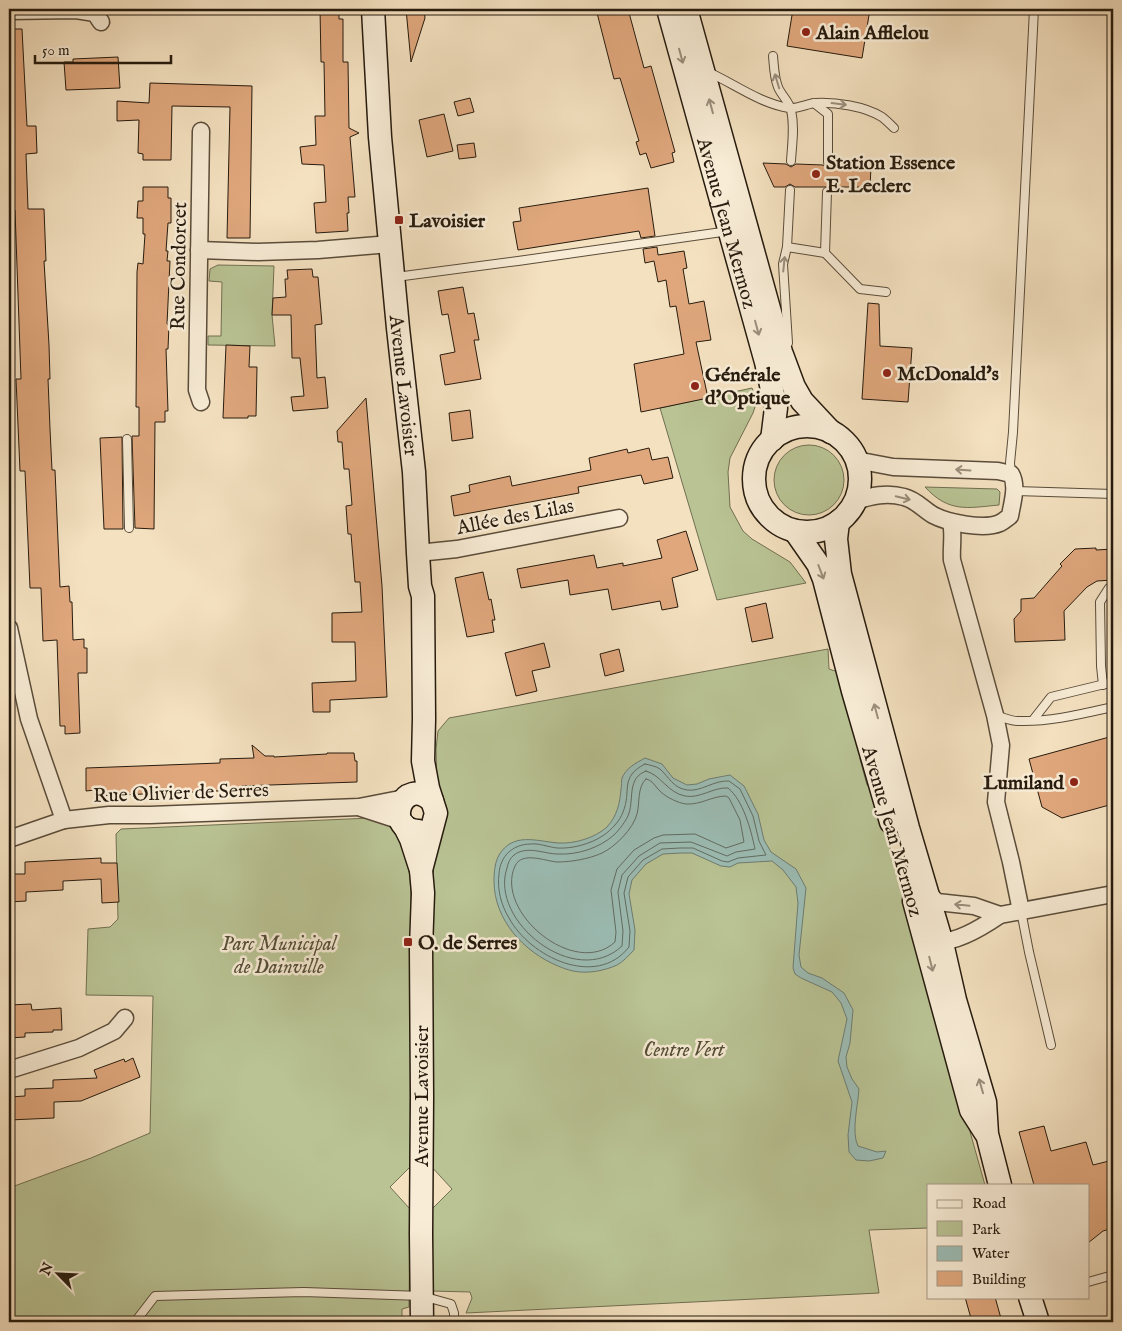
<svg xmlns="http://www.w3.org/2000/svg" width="1122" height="1331" viewBox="0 0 1122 1331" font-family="'IM FELL English',serif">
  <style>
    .green { fill: #b9c394; stroke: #706f51 }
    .water { fill: #9cbdb5; stroke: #6d7c72 }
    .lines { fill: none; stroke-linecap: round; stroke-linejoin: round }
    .shore { stroke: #616c62; stroke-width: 1 }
    .building { fill: #e0a77d; stroke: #261b0e }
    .service-casing { stroke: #5a4c3a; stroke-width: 10 }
    .minor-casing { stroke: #5a4c3a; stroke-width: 19 }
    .secondary-casing { stroke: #261b0e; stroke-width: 25 }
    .service { stroke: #f8ecd6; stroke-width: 8 }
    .minor { stroke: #f8ecd6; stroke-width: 16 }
    .secondary { stroke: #f8ecd6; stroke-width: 22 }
    .oneway { stroke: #9a8e7c }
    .poi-dot { fill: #8f2418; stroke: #f8ecd6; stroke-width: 2 }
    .labels { text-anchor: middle; stroke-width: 5; stroke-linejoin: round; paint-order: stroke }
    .poi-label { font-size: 20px; font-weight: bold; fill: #261b0e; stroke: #f8ecd6; text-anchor: start }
    .street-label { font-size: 20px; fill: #261b0e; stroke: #f8ecd6 }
    .park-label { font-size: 20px; font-style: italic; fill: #524d36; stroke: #f8ecd6 }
  </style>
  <rect width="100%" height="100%" fill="#f4e1c0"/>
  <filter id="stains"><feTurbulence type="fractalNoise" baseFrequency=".004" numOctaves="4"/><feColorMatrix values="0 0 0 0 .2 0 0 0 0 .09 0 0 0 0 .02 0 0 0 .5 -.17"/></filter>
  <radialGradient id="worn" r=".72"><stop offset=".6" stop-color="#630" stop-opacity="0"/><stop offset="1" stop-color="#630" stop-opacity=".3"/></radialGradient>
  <g class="green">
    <path d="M218,265L274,266L272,315L275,346L208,345V336H221L222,282L209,281L210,269Z"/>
    <path d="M752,388L757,401L753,413L730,458L728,472L730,507L743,531L752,539L790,562L806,583L717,600L660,408Z"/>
    <circle cx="809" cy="480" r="35"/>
    <path d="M925,487L997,489L1000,492L999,505C967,508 949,513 925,487Z"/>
    <path d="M828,649L829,669L841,673L863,742L860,759L867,785L873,787L985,1185H928V1228L869,1230L879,1293L466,1313L472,1298L470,1292L431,1291L430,1211L452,1189L430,1165L432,894L437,786L436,749L438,731L449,718Z"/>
    <path d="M371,818L392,824L409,858L411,894L410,1167L390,1187L410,1209L409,1307L402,1309V1322H9V1188L91,1158L150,1133L153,996L86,995L88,929L110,927L118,919L116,834L121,829Z"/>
  </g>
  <path class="water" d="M645,758L662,764L673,778L687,785L697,784L709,779L730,775L744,786L758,814L764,840L771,852L796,869L806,888L799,955L801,967L808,973L822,978L844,993L853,1010L850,1043L846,1057L847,1067L852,1079L859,1089C858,1105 851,1132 858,1146L877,1152L886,1151L883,1158L869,1161L856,1160L849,1152L848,1135L852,1102L838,1061L847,1019L841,1003L832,992L801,978L795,974L793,968L798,903L796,887L783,870L772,861L738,863L730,867L721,866L692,853H681L663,854L646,864L632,880L629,894L635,930L634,950C629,955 623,962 617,965C604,971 587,974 573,971C568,970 563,968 558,966C524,952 494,920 494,881C494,872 495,862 499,855C513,832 536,841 558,843C574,844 595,838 607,827C617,816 620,803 621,789C622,786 621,781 622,778C626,768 636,763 645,758Z"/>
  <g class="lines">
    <g class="shore">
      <path d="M645,764C649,765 656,766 660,769C669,777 673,788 687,790C701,792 714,780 729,781L740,789L753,816L759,841L766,855L738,858L728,862L722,861L693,848H680L662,849L643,860L628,877L624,893L630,931L629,947C596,989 530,957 509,918C501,905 497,889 499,874C500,856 513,844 531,844C539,843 548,847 557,848C572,849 591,844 604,835C611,830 620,821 623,812C632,791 619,777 645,764Z"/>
      <path d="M646,771C661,775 668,793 685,796C700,799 713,787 728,788C743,800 751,830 755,849L736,852L727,856L691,842L660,843L639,856L622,875L618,892L623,931L622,946C575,990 489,921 507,868C508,863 510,858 514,855C527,845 544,854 558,854C578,855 599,848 614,835C619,830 627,820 629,813C634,798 627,778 646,771Z"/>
      <path d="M646,779C653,780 655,787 661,792C666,797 678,803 686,804C701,805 712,796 726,796L729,798L740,820L744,842L726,848L695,834L663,835L654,838L634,850L617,869L611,890L616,932L615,942C575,979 494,912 515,866C522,851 545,861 557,862C571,862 589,859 602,853C615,847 633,829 637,814C640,803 637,787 646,779Z"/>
    </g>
  </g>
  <g class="building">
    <path d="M320,9H339V19H343V62H348L349,128L359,133L350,137L355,197H348L349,213H347L348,231L316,233L314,203L326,202L324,165L302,164L300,147L316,145L315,116H325L324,62H321Z"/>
    <path d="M406,9H424L425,18L411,62Z"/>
    <path d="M596,9H628L644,68L651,66L675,152L672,153L674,162L651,168L646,153L640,155L636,142L639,141L620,78L614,79Z"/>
    <path d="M793,9H870L862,58L787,46Z"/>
    <path d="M9,29H22L27,126H36L37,153L26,154L28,209H44L46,261H44L49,345L50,379H48L50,429L52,470H55L60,587L69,586L70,602H72L73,640L84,639V648H87V673H78L80,733L65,734V726H60L57,640L43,641L41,588H30L25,471H20L16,379H21L15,210L9,211Z"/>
    <path d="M118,57L120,88L66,90L64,62H73V59Z"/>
    <path d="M150,83L252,86L250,238H227L230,107L172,106L171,160H143V154L138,153L139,120L117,121V101L149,103Z"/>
    <path d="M470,98L474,112L458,116L454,102Z"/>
    <path d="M444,114L453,151L427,157L419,120Z"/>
    <path d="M474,143L476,157L459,159L457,145Z"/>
    <path d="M763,163L786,164L791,167L796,164L823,165L828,168L832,166L871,167L870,187H795L790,184L785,187H774Z"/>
    <path d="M143,187H168V198H171V223H168L166,251H168L167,261H170L167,324H169L168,349H166L168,411H165V422H155L154,529L135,528L132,436H139V407H136L137,272L138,263L143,264L145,234H143V218H137L138,201H143Z"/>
    <path d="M648,188L655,236L641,238L639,231L518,250L513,222L521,221L519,208Z"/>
    <path d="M657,247L658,255L684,251L687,268L683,269L689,304L704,301L711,340L696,342L708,398L641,412L634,364L684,354L676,306L670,307L666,280L658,282L654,261L645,263L643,249Z"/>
    <path d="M312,269L313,277H318L322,324L315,325L317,378L325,377L328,408L293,411L291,397L304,396L300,358H292L291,315H272L273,298L286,297L285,279H288L287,270Z"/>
    <path d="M463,287L468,314L474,313L479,340H474L481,379L445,385L440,355L455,352L448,314L442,315L438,291Z"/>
    <path d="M868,303L879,304L880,346L912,348L908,402L862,399Z"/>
    <path d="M226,345L250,346L249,367H257L256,416H248V418H223Z"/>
    <path d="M366,398L382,586L387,697L330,700V712H313L312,683L356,681L355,642H332V613L362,612L360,582H355L351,534H348L346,506L352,505L349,469H344L342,442H338L337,431Z"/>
    <path d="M470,410L473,438L452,441L449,413Z"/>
    <path d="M122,437L123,529H104L100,438Z"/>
    <path d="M649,448L652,460L668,457L673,478L644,484L641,475L578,487L579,493L454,516L451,496L470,492L469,485L510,476L512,486L591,470L589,458L627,449L628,453Z"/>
    <path d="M686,531L698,570L672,578L678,607L662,610L660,601L612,610L608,589L570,595L568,580L521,588L517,569L594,555L597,568L623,563V566L662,558L657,540Z"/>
    <path d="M1096,548V550L1113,549V580L1097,581L1087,587L1064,611L1065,640L1015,642L1014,619L1021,611V599L1034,598L1062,566L1060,564L1075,549Z"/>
    <path d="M483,572L489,600L491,599L495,620H492L494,632L467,637L455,578Z"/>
    <path d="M766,603L773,638L752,642L745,608Z"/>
    <path d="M544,643L550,667L532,671L537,691L516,696L505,653Z"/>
    <path d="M619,649L624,671L605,676L600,654Z"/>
    <path d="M1113,736V804L1062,818L1042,807L1029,759Z"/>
    <path d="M252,745L265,756H274V757L327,754V753H354L355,761H357V782L241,786V790L95,796V790L86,791V768L220,763V759L254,758Z"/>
    <path d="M101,858V863H117L119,902L102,903L101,879L63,881V890L26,892V901L9,902V874H25V862Z"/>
    <path d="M31,1004L32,1010L61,1008L62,1030H53V1032L25,1033V1037L9,1038V1005Z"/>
    <path d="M133,1058L140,1077L81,1101L54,1102V1118L9,1120V1097L25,1096V1089L53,1088V1080L97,1078L94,1070L124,1059L125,1062Z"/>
    <path d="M1044,1126L1051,1151L1086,1142L1093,1165L1113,1160V1228L1103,1231L1088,1243V1185H1034L1019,1132Z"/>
    <path d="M965,1297H995L1002,1322H972Z"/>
  </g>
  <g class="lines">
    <g class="service-casing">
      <g id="service">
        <path d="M773,56C774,66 774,77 778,87C781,95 789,101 791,110C795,127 792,144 791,161"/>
        <path d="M708,72C735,84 759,103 789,108C797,109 807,104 815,103C836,102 864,106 882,117C886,120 890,124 894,128"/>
        <path d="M814,103L828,114V162"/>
        <path d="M827,192L825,253L860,289L886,292"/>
        <path d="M787,247L825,253"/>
        <path d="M396,277L518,261L729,231"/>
        <path d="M788,343L783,264L787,247L790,190"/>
        <path d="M127,439L129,528"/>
        <path d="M1011,474L1010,463L1013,432L1034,9"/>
        <path d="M1014,491L1113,494"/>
        <path d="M1103,685L1101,666L1100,602L1109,588H1113"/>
        <path d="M995,715C1002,717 1010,721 1018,721C1050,722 1082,714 1113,707"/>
        <path d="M1033,720L1051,697L1113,682"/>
        <path d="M1021,911L1029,952L1051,1045"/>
        <path d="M1088,1282L1113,1275"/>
        <path d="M135,1322L155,1296L304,1292L422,1296L451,1304L454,1313V1322"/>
      </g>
    </g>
    <g class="minor-casing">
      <g id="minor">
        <path d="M9,11L76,10L95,13L101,22"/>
        <path d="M199,250L258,252L318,250L390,244"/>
        <path d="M201,402L197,390L201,131"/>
        <path d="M855,501C871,496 887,492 904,497C916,500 923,509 933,515C948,523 984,530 1000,523C1004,521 1007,518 1010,516C1012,503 1018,486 1011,474L998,471L893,467L856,460"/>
        <path d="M951,522C954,534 951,548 952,560L995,715L1001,745L996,802L1011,862L1021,911"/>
        <path d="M418,553L457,549L619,518"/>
        <path d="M9,628L29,719L64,820"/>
        <path d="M361,808L401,821"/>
        <path d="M9,839L64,820L109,815H150L359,807L405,798"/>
        <path d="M906,875L918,888L921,899"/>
        <path d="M927,892L937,902L974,906L1000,915"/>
        <path d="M933,939L934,941C954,945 984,926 1000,915L1113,894"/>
        <path d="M9,1070L79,1048L114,1031L125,1018"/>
      </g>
    </g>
    <g class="secondary-casing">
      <g id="secondary">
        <path id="s1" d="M373,9L380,137L398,328L414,472L418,553L420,586L423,596L424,719L423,761L428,788L436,813L421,870"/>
        <path id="s2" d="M668,9L766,362L776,408L772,440"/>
        <path d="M686,9L781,352L794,387L802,401L831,432"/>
        <circle cx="807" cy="479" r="53"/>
        <path d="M838,522L836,539L840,574L908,828L942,943L955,1000L985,1102L987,1134L1000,1185"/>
        <path d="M795,531L818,564L824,579L853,691L891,822"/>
        <path d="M404,825L411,839L421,870L423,893L421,948L422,1097L421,1234L422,1322"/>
        <path d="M418,831C382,829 403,774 432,801"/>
        <path d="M914,901L971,1110L985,1132"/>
        <path d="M1030,1297L1038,1322"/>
      </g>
    </g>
    <use href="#service" class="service"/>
    <use href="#minor" class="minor"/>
    <use href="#secondary" class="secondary"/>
  </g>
  <defs><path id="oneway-shaft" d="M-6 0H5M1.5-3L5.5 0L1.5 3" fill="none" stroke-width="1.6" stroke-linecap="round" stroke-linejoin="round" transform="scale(1.25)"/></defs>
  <g class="oneway">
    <use href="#oneway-shaft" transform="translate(681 56) rotate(75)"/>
    <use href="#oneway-shaft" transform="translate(777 81) rotate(-107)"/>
    <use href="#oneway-shaft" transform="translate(839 104) rotate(7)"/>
    <use href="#oneway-shaft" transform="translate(711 106) rotate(-105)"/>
    <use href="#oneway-shaft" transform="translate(784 264) rotate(-84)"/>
    <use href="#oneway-shaft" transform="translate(757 328) rotate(75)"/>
    <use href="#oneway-shaft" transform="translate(963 470) rotate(-176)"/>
    <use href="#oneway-shaft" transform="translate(903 498) rotate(14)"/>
    <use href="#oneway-shaft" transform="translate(821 572) rotate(69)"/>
    <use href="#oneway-shaft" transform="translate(876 711) rotate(-105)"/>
    <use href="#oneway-shaft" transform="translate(962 905) rotate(-174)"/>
    <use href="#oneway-shaft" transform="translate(931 964) rotate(76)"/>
    <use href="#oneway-shaft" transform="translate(981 1086) rotate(-106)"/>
  </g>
  <g class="poi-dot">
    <circle cx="806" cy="32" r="5"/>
    <circle cx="816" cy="174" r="5"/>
    <rect x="394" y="215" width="10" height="10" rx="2.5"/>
    <circle cx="887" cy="373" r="5"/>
    <circle cx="695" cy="386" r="5"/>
    <circle cx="1074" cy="782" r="5"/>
    <rect x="403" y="937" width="10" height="10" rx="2.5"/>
  </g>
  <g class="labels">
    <g class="poi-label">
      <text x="816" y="39">Alain Afflelou</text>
      <text x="826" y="169">Station Essence<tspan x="826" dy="23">E. Leclerc</tspan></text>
      <text x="409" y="227">Lavoisier</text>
      <text x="897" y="380">McDonald's</text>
      <text x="705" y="381">Générale<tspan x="705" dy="23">d'Optique</tspan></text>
      <text x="1064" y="789" text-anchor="end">Lumiland</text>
      <text x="418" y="949">O. de Serres</text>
    </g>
    <g class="street-label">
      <text dy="7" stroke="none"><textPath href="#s2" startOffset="222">Avenue Jean Mermoz</textPath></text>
      <text transform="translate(178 266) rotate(-89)" y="7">Rue Condorcet</text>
      <text dy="7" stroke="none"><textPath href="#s1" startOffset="378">Avenue Lavoisier</textPath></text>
      <text transform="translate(515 516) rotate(-11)" y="7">Allée des Lilas</text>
      <text transform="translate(181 792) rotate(-2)" y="7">Rue Olivier de Serres</text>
      <text transform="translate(893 831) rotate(74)" y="7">Avenue Jean Mermoz</text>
      <text transform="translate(421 1096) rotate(-90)" y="7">Avenue Lavoisier</text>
    </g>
    <g class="park-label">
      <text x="279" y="950">Parc Municipal<tspan x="279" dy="23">de Dainville</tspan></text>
      <text x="684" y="1056">Centre Vert</text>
    </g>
  </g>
  <rect width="1122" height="1331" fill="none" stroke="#f4e1c0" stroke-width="30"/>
  <rect x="10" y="10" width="1102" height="1311" fill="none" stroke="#261b0e" stroke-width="2.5"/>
  <rect x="15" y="15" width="1092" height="1301" fill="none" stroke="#261b0e"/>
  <rect x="927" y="1184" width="162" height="115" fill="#f8ecd6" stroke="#a49886"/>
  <rect x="937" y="1200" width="25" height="8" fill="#f8ecd6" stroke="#a49886"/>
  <text x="972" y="1208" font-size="15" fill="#261b0e">Road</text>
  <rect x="937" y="1221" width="25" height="15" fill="#b9c394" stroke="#a49886"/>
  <text x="972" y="1234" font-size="15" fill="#261b0e">Park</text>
  <rect x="937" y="1246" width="25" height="15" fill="#9cbdb5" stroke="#a49886"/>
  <text x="972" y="1258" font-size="15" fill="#261b0e">Water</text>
  <rect x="937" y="1271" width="25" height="15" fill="#e0a77d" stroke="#a49886"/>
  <text x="972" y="1284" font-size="15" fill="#261b0e">Building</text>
  <g transform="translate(58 1274) rotate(294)" stroke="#f8ecd6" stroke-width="4" paint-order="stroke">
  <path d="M0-4L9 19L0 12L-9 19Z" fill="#261b0e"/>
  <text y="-8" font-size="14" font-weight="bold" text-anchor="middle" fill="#261b0e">N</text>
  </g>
  <path d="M35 55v8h136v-8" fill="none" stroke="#261b0e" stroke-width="2.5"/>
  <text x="42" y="55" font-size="15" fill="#261b0e" stroke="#f8ecd6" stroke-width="4" paint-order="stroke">50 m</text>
  <rect width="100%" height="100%" filter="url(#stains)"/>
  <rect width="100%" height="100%" fill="url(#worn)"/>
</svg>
